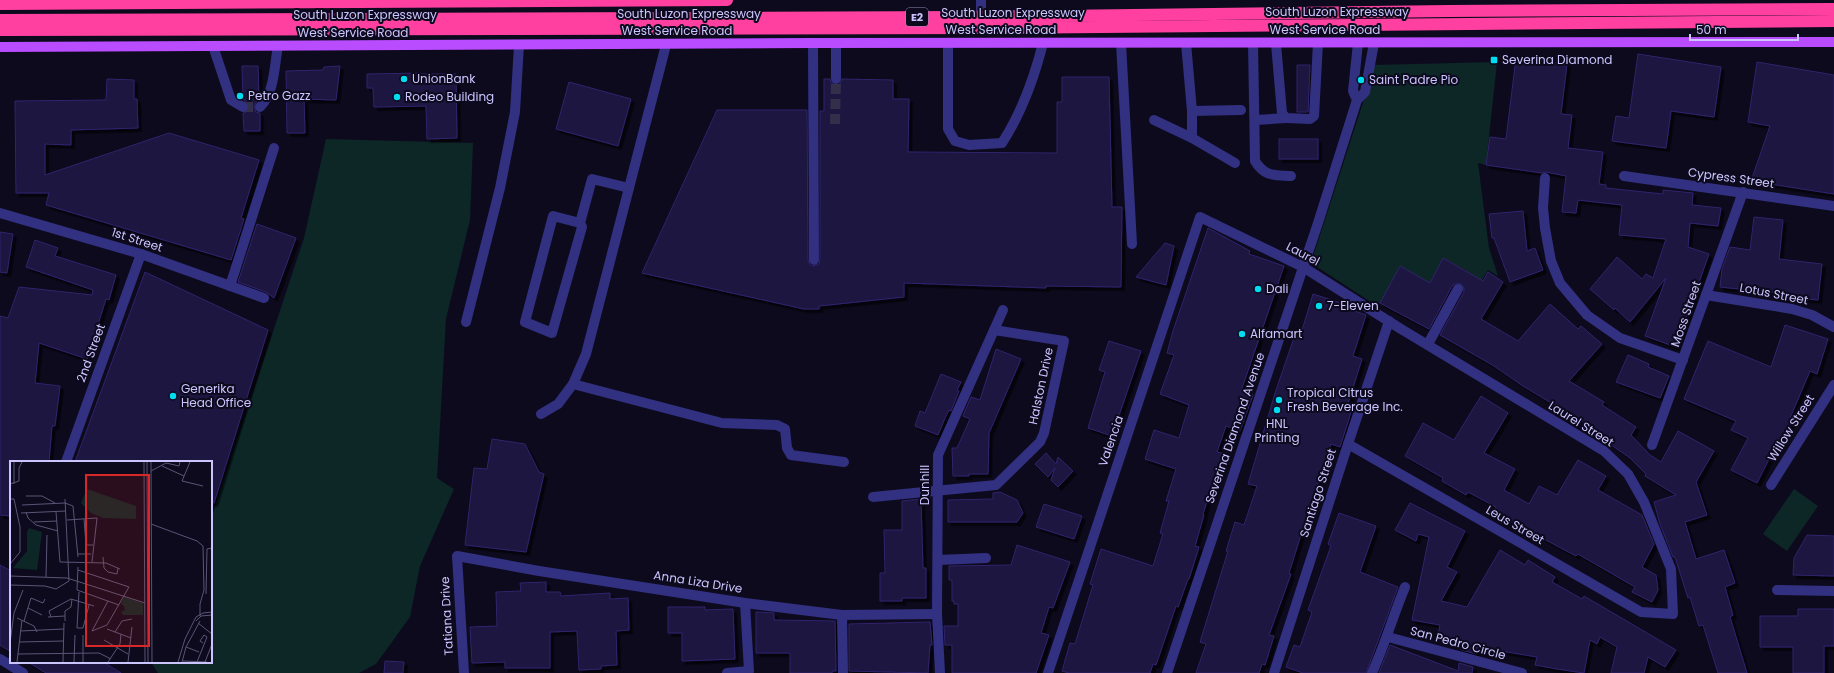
<svg xmlns="http://www.w3.org/2000/svg" width="1834" height="673" viewBox="0 0 1834 673" font-family="Poppins,sans-serif">
  <style>
    .green { fill: #0c2726 }
    .building { fill: #1c143f; stroke: #31246d; filter: url(#shadow) }
    .lines { fill: none; stroke-linecap: round; stroke-linejoin: round }
    .minor-tunnel { stroke: #332f4a; stroke-width: 10; stroke-dasharray: 10 5; stroke-linecap: butt }
    .minor { stroke: #323080; stroke-width: 10 }
    .major { stroke: #b94cff; stroke-width: 10 }
    .highway { stroke: #ff40a0; stroke-width: 12 }
    .highway-bridge { stroke: #ff40a0; stroke-width: 12 }
    .poi-dot { fill: #00ddf0; stroke: #0d0a1d; stroke-width: 1.5 }
    .labels { text-anchor: middle; stroke-width: 4; stroke-linejoin: round; paint-order: stroke }
    .shield { fill: #0d0a1d; stroke: #928dbb; stroke-width: 1 }
    .shield-label { font-size: 11px; font-weight: bold; fill: #cbc5ff }
    .street-label { font-size: 12px; fill: #cbc5ff; stroke: #0d0a1d }
    .poi-label { font-size: 12px; fill: #cbc5ff; stroke: #0d0a1d; text-anchor: start }
    .inset-road { fill: none; stroke: #595577; stroke-width: 1 }
    .view { fill: #d62828; fill-opacity: 0.15; stroke: #d62828; stroke-width: 2 }
    .inset-edge { fill: none; stroke: #cbc5ff; stroke-width: 2 }
  </style>
  <defs>
    <filter id="shadow"><feDropShadow dx="3.5" dy="3.5" stdDeviation="0" flood-color="#0009"/></filter>
  </defs>
  <rect width="100%" height="100%" fill="#0d0a1d"/>
  <g class="green">
    <path d="M1497,62L1486,165L1478,163L1489,248L1498,276L1488,270L1472,296L1458,288L1467,271L1443,258L1429,284L1400,266L1380,303L1374,304L1311,263L1369,84L1372,65Z"/>
    <path d="M326,139L473,143L470,220L446,319L437,478L454,489L420,566L410,617L376,664L359,673H158L152,664L153,662H211V519L304,238Z"/>
    <path d="M1794,489L1818,506L1787,551L1763,534Z"/>
  </g>
  <g class="building">
    <path d="M1638,54L1721,67L1714,117L1671,111L1666,148L1612,141L1616,116L1629,118Z"/>
    <path d="M1516,58L1567,64L1561,114L1572,115L1568,148L1603,152L1599,184L1606,185V188L1663,194V190L1693,193L1692,205L1721,208L1718,226L1690,223L1688,247L1709,254L1676,347L1645,336L1666,278L1630,322L1615,308L1614,310L1590,289L1617,257L1642,279L1646,274L1653,278L1666,239L1619,235L1622,205L1578,200L1576,213L1562,212L1566,176L1546,172L1542,173L1486,165L1490,137L1506,139Z"/>
    <path d="M1757,62L1834,75V194L1751,181L1770,126L1748,122Z"/>
    <path d="M1297,65H1310L1308,112H1297Z"/>
    <path d="M242,66H258L259,98L254,106L256,112L260,113V131H244L243,113L248,111L249,107L243,99Z"/>
    <path d="M340,66L336,100L304,99L305,133H287L286,71L323,70L324,67Z"/>
    <path d="M421,73V74H456L457,138L427,139L426,106L374,107L373,88H367V74Z"/>
    <path d="M1062,77H1109L1112,207H1122L1121,287L1046,286V288L904,283V297L819,306V309H804L642,273L717,110H807L808,260L810,265L814,266L819,264L820,260V111H824V79H830L831,83L836,85L840,84L842,79L893,80V99H909L908,152L1057,153V102H1062Z"/>
    <path d="M107,79L134,80V99H137L138,128L71,130V145L45,144V175L169,133L259,160L241,218L244,219L231,260L46,205L49,193H16L15,101L106,100Z"/>
    <path d="M569,82L631,99L618,146L556,129Z"/>
    <rect x="1279" y="139" width="39" height="20"/>
    <path d="M1523,211L1527,251L1535,248L1543,270L1510,282L1494,238H1492L1489,214Z"/>
    <path d="M1754,217L1783,220L1779,259L1822,264L1818,300L1778,296V293L1720,287L1722,269L1730,247L1750,250Z"/>
    <path d="M257,224L296,238L274,298L266,292L238,282Z"/>
    <path d="M1208,228L1250,251L1249,254L1284,266L1241,391L1253,395L1240,431L1226,426L1217,452L1226,454L1216,484L1213,483L1203,514L1204,515L1195,546L1199,547L1189,579H1188L1178,607L1176,606L1156,665L1153,664L1150,673H1069L1062,671L1070,643L1075,644L1093,585L1090,584L1101,549L1153,566L1163,534L1160,533L1169,501H1166L1176,469L1145,459L1154,430L1179,438L1189,405L1160,394L1174,355L1167,353L1173,331Z"/>
    <path d="M0,232L13,234L7,273L0,272Z"/>
    <path d="M35,240L58,248L55,256L116,275L109,300L106,299L87,359L39,343L35,383L60,386L55,426H52L49,462H11V516L0,515V316L8,318L19,287L92,295L93,290L26,267Z"/>
    <path d="M1165,243L1174,246L1166,285L1136,277Z"/>
    <path d="M1443,258L1483,281L1488,272L1503,282L1481,319L1518,341L1550,304L1578,329L1581,326L1602,344L1569,381L1604,402L1602,405L1636,427L1631,435L1650,455L1661,462L1678,431L1714,451L1696,482L1707,515L1685,522L1696,559L1724,550L1735,583L1725,587L1733,615L1730,617L1747,673H1718L1703,625L1699,626L1690,597L1688,598L1675,557H1673L1660,524L1654,502L1676,495L1645,476L1646,474L1630,458L1594,433L1596,430L1523,386L1494,366L1440,335L1464,292V288L1461,284L1457,283L1452,286L1429,329L1380,303L1400,266L1430,283Z"/>
    <path d="M145,272L268,330L214,503H211V462H75Z"/>
    <path d="M1313,294L1341,303L1340,306L1366,315L1353,356L1362,359L1347,407L1352,409L1340,447L1331,444L1299,541L1289,573L1291,574L1269,635L1274,636L1265,665L1262,664L1259,673H1196L1206,644L1200,642L1228,551H1226L1235,522L1244,525L1257,486L1248,484L1276,390L1295,335L1300,337Z"/>
    <path d="M1785,325L1828,339L1817,374L1810,371L1790,418L1793,420L1776,452L1773,451L1757,483L1731,470L1748,438L1731,430L1736,421L1684,399L1708,341L1771,367Z"/>
    <path d="M1109,341L1141,351L1112,436L1088,428L1105,372L1099,370Z"/>
    <path d="M996,349L1021,359L989,433L988,474H969V476H953L952,448H957L970,419L963,416L971,397L980,400Z"/>
    <path d="M1628,355L1649,364L1648,367L1669,376L1660,398L1616,382Z"/>
    <path d="M941,374L961,382L957,390L959,391L951,411L949,410L945,418L938,435L915,426L920,411L925,413Z"/>
    <path d="M1481,396L1508,413L1484,453L1515,469L1504,490L1529,504L1539,486L1557,495L1578,460L1606,476L1598,490L1642,515L1654,544L1642,567L1656,575L1658,590L1652,602L1632,592L1635,587L1578,554L1576,556L1506,519L1505,521L1492,514L1496,507L1468,492L1466,495L1442,481L1443,478L1405,456L1423,423L1454,440Z"/>
    <path d="M492,439L525,444L539,472L544,474L526,552L465,545L474,468L487,469Z"/>
    <path d="M1046,453L1056,464L1058,457L1073,471L1058,487L1051,480L1055,468L1048,477L1035,464Z"/>
    <path d="M1000,492L1017,500L1023,513L1017,522H948V500L993,499V493Z"/>
    <path d="M921,499L923,568H926V598H902V601H880V573H885L884,530H902V501Z"/>
    <path d="M1410,503L1465,531L1447,567L1457,572L1441,601L1467,607L1500,550L1525,565L1528,560L1555,577L1552,582L1582,599L1584,596L1676,650L1665,667L1648,657L1644,673H1611L1617,647L1600,637L1597,644L1590,640L1584,673L1557,669L1535,665L1537,657L1477,647L1476,654L1462,650L1464,640L1438,635L1440,625L1412,620L1429,537L1418,534L1416,541L1395,530Z"/>
    <path d="M1044,504L1082,516L1074,539L1036,527Z"/>
    <path d="M1339,513L1376,526L1360,572L1398,587L1366,673H1303L1286,667L1294,645L1300,647L1312,612L1308,610L1331,546L1328,544Z"/>
    <path d="M1807,535L1834,536V576L1793,575L1794,558Z"/>
    <path d="M1017,545L1070,562L1053,608L1049,607L1041,633L1049,635L1036,673H952V645H945L944,626H958V604H954V601H952V580H949V566L1011,565Z"/>
    <path d="M0,565L11,571V652L0,645Z"/>
    <path d="M546,582V592H560L561,596L610,593V599L628,598L629,630L616,631L617,665L601,666V669L579,670L577,631L550,632V668H505V662L472,663L470,627L497,626L496,592L521,591L520,583Z"/>
    <path d="M668,607H705V610L733,609L735,659L682,661V633H668Z"/>
    <path d="M1798,609H1834V646H1824V673H1793V647H1760V616H1798Z"/>
    <path d="M756,612L774,613V620L835,621L836,671H832V673H790V653H756Z"/>
    <path d="M930,622L932,645H930L928,673L849,671V624Z"/>
    <path d="M1390,645L1458,671L1459,663L1473,667L1472,673H1379Z"/>
    <path d="M385,661L404,662L403,673H384Z"/>
    <path d="M28,662H103L121,673H46Z"/>
  </g>
  <g class="lines">
    <g class="minor-tunnel">
      <path d="M243,107H260"/>
      <path d="M835,124L836,79"/>
    </g>
    <g class="minor">
      <path d="M981,0V24"/>
      <path d="M813,43L814,260"/>
      <path d="M836,43V79"/>
      <path d="M948,43V129L955,141L969,145L1002,143C1022,112 1034,79 1043,43"/>
      <path d="M1121,43L1132,244"/>
      <path d="M1186,43L1192,111V138"/>
      <path d="M1253,43L1255,161C1265,177 1274,175 1291,176"/>
      <path d="M1276,44L1282,113L1286,118L1310,119L1314,116L1318,43"/>
      <path d="M213,46L231,100L243,107"/>
      <path d="M1357,100L1353,91L1358,43"/>
      <path d="M260,107C275,92 274,67 278,46"/>
      <path d="M1192,111L1241,110"/>
      <path d="M1154,120L1192,138L1235,163"/>
      <path d="M1256,120L1286,118"/>
      <path d="M1624,176L1834,206"/>
      <path d="M1545,178L1543,208L1545,228L1551,261L1560,283L1587,315L1620,338L1683,360"/>
      <path d="M0,213L141,254L264,298"/>
      <path d="M580,223L553,216L525,322L552,333L582,227L580,223L592,179L629,188"/>
      <path d="M230,286L274,148"/>
      <path d="M1706,295L1792,309L1812,315L1834,327"/>
      <path d="M466,322L500,188L515,112L519,45"/>
      <path d="M1428,344L1458,289"/>
      <path d="M573,384L722,423L777,425L785,429L787,448L791,455L844,462"/>
      <path d="M541,414L558,404L573,384L586,354L666,45"/>
      <path d="M1652,445L1743,192"/>
      <path d="M66,462L141,254"/>
      <path d="M1771,485L1834,385"/>
      <path d="M873,497L996,485L1040,442L1044,433L1064,341L994,330"/>
      <path d="M938,560L986,558"/>
      <path d="M1777,590L1834,591"/>
      <path d="M842,615L843,673"/>
      <path d="M1388,637L1522,673"/>
      <path d="M0,659L23,673"/>
      <path d="M464,673L457,556L539,571L745,603L842,615L937,614"/>
      <path d="M727,673L749,671L745,603"/>
      <path d="M940,673L937,614L938,455L1003,310"/>
      <path d="M1048,673L1200,217L1303,267L1401,329L1604,451L1628,474L1644,502L1671,569L1673,614L1641,612L1348,444"/>
      <path d="M1167,673L1318,223L1357,100L1365,92L1374,43"/>
      <path d="M1274,673L1348,444L1389,321"/>
      <path d="M1372,673C1385,644 1393,616 1405,587"/>
    </g>
    <path class="major" d="M0,47L813,43L1834,42"/>
    <g class="highway">
      <path d="M0,4L727,0"/>
      <path d="M0,30L982,28L1834,21"/>
    </g>
    <path class="highway-bridge" d="M0,20L967,17L1449,11L1834,9"/>
  </g>
  <g class="poi-dot">
    <rect x="1490" y="56" width="8" height="8" rx="2"/>
    <circle cx="404" cy="79" r="4"/>
    <circle cx="1361" cy="80" r="4"/>
    <circle cx="240" cy="96" r="4"/>
    <circle cx="397" cy="97" r="4"/>
    <circle cx="1258" cy="289" r="4"/>
    <circle cx="1319" cy="306" r="4"/>
    <circle cx="1242" cy="334" r="4"/>
    <circle cx="173" cy="396" r="4"/>
    <circle cx="1279" cy="400" r="4"/>
    <circle cx="1277" cy="410" r="4"/>
  </g>
  <g class="labels">
    <rect class="shield" x="906" y="8" width="22" height="18" rx="3"/>
    <g class="shield-label">
      <text x="917" y="21">E2</text>
    </g>
    <g class="street-label">
      <text x="1337" y="16">South Luzon Expressway</text>
      <text x="1013" y="17">South Luzon Expressway</text>
      <text x="689" y="18">South Luzon Expressway</text>
      <text x="365" y="19">South Luzon Expressway</text>
      <text x="1001" y="34">West Service Road</text>
      <text x="1325" y="34">West Service Road</text>
      <text x="677" y="35">West Service Road</text>
      <text x="353" y="37">West Service Road</text>
      <text transform="translate(1731 178) rotate(8)" y="4">Cypress Street</text>
      <text transform="translate(137 240) rotate(18)" y="4">1st Street</text>
      <text transform="translate(1303 254) rotate(28)" y="4">Laurel</text>
      <text transform="translate(1774 294) rotate(11)" y="4">Lotus Street</text>
      <text transform="translate(1686 314) rotate(-71)" y="4">Moss Street</text>
      <text transform="translate(91 353) rotate(-70)" y="4">2nd Street</text>
      <text transform="translate(1041 386) rotate(-78)" y="4">Halston Drive</text>
      <text transform="translate(1581 424) rotate(32)" y="4">Laurel Street</text>
      <text transform="translate(1235 428) rotate(-71)" y="4">Severina Diamond Avenue</text>
      <text transform="translate(1791 428) rotate(-58)" y="4">Willow Street</text>
      <text transform="translate(1111 441) rotate(-71)" y="4">Valencia</text>
      <text transform="translate(925 485) rotate(-90)" y="4">Dunhill</text>
      <text transform="translate(1318 493) rotate(-72)" y="4">Santiago Street</text>
      <text transform="translate(1515 525) rotate(30)" y="4">Leus Street</text>
      <text transform="translate(698 582) rotate(9)" y="4">Anna Liza Drive</text>
      <text transform="translate(447 616) rotate(-93)" y="4">Tatiana Drive</text>
      <text transform="translate(1458 643) rotate(15)" y="4">San Pedro Circle</text>
    </g>
    <g class="poi-label">
      <text x="1502" y="64">Severina Diamond</text>
      <text x="412" y="83">UnionBank</text>
      <text x="1369" y="84">Saint Padre Pio</text>
      <text x="248" y="100">Petro Gazz</text>
      <text x="405" y="101">Rodeo Building</text>
      <text x="1266" y="293">Dali</text>
      <text x="1327" y="310">7-Eleven</text>
      <text x="1250" y="338">Alfamart</text>
      <text x="181" y="393">Generika<tspan x="181" dy="14">Head Office</tspan></text>
      <text x="1287" y="397">Tropical Citrus<tspan x="1287" dy="14">Fresh Beverage Inc.</tspan></text>
      <text x="1277" y="428" text-anchor="middle">HNL<tspan x="1277" dy="14">Printing</tspan></text>
    </g>
  </g>
  <g transform="translate(10 461)">
    <rect width="202" height="202" fill="#0d0a1d"/>
    <path d="M77,28L126,45V58L93,57L81,52L71,42ZM19,67L32,71L27,109L3,107L17,90V71ZM114,136L133,142V154H113L111,151L115,149L114,145L111,143Z" fill="#0c2726"/>
    <path class="inset-road" d="M4,1V23M134,1L135,201M137,1L138,201M141,1L142,201M180,1L172,20L193,25M152,5L174,15M141,10L156,2L169,5L170,1M0,23L9,20V7L12,1M16,35H32L45,42M0,38H4L10,66V91L0,103M12,44L55,42L63,45L68,96M16,51L18,57L26,64L48,70M46,51L50,101L96,102L110,108M11,52L56,50M74,58L76,84H83M57,59L87,57L82,101M24,61L47,60M141,63L187,80L193,85L194,129L190,143V155M68,93H81M93,96L94,107L98,111L107,113L108,107M68,106L67,129L109,144M68,109L119,126L97,164L82,170L98,140M0,115L57,117L135,142M36,116L37,74M0,124L35,125L46,128L59,120L55,38M69,131L67,167H73L79,144M196,133L197,88L202,87M18,147L32,154M38,156L55,155M41,156L39,150L61,138L84,145M7,157L24,165L27,171M14,160L21,137L33,142L35,138M55,160V150L61,146L62,138M186,160L191,155L202,154M188,162L202,173M97,168L121,177M10,170L54,168M105,171L112,160L122,158M73,174V201M94,179L118,193M9,181L54,180M0,182L4,152L13,129M176,186L189,191M8,193L89,192L101,198M173,200L197,201M7,201L12,159M53,201L54,162M64,201L65,174M98,201L110,183L111,173M118,201L122,166M168,201L175,178L186,156L193,152L202,151M172,201L176,186L190,160M187,201L197,176L194,174L190,180L193,182M195,201L202,183"/>
    <path class="view" d="M76,14H139V185H76Z"/>
    <rect width="202" height="202" class="inset-edge"/>
  </g>
  <path d="M1690 34v6h108v-6" fill="none" stroke="#cbc5ff" stroke-width="2"/>
  <text x="1696" y="34" font-size="12" fill="#cbc5ff" stroke="#0d0a1d" stroke-width="3" paint-order="stroke">50 m</text>
</svg>
